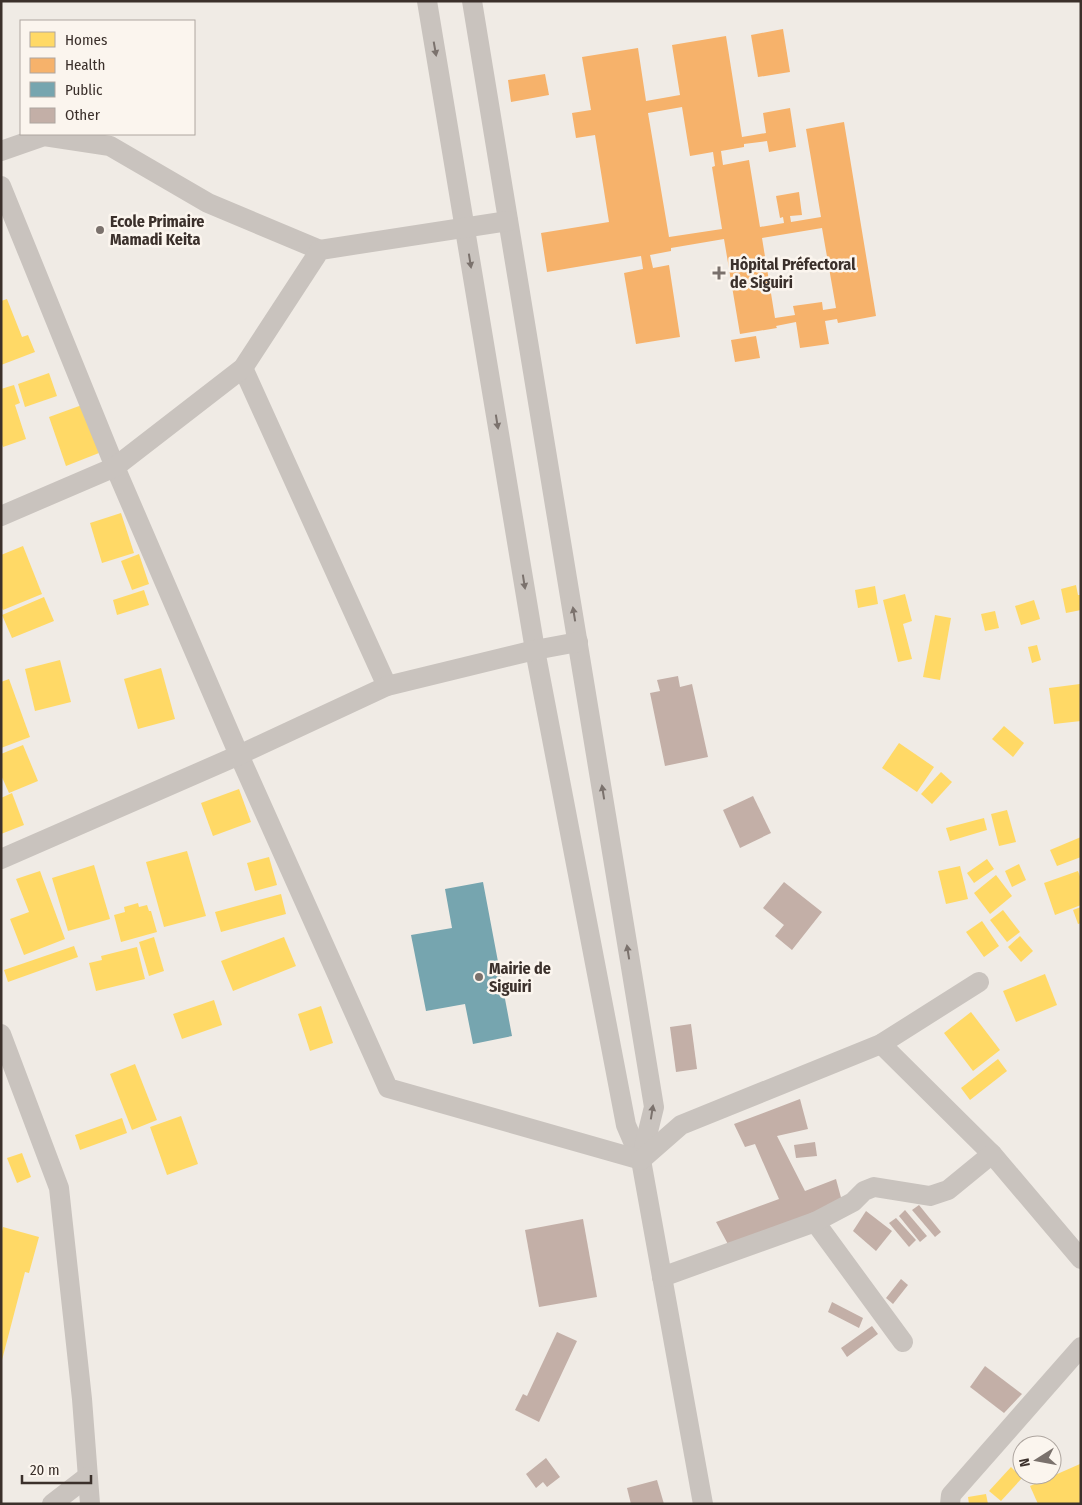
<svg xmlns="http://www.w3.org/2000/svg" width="1082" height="1505" viewBox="0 0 1082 1505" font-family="'Fira Sans Condensed',sans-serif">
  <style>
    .homes { fill: #ffd966 }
    .health { fill: #f6b26b; fill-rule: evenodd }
    .public { fill: #76a5af }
    .building { fill: #c3afa7 }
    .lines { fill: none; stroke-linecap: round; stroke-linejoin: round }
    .street { stroke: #c9c3be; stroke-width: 20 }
    .oneway { fill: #7b726d }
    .poi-dot { fill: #7a716c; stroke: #fbf5ee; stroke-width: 2 }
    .labels { text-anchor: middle; stroke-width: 5; stroke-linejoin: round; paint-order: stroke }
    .poi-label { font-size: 16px; font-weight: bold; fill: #3b302b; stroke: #fbf5ee; text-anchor: start }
  </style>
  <rect width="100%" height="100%" fill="#f0ebe5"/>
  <g class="homes">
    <path d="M7,299L22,337L28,335L35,352L1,365V301Z"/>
    <path d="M49,373L57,396L25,407L18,384Z"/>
    <path d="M14,385L20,403L15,405L26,439L3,447L1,442V389Z"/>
    <path d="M82,405L99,453L66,466L49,417Z"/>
    <path d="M121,513L134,553L102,563L90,523Z"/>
    <path d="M23,546L42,594L3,610L1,606V555Z"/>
    <path d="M139,554L149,584L132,590L121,561Z"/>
    <path d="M1076,585L1078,595H1081V610L1066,613L1061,589Z"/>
    <path d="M875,586L878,604L858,608L855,590Z"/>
    <path d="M144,590L149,605L117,615L113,600Z"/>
    <path d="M905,594L912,621L903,624L912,659L898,662L883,600Z"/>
    <path d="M44,597L54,621L12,638L2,615Z"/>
    <path d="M1034,600L1040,619L1021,625L1015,606Z"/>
    <path d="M995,611L999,628L985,631L981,614Z"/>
    <path d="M935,615L951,618L940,680L923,677Z"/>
    <path d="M1037,645L1041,660L1032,663L1028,647Z"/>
    <path d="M60,660L71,702L35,711L25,669Z"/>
    <path d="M161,668L175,719L138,729L124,679Z"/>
    <path d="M9,679L30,737L1,748V682Z"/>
    <path d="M1080,684L1081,721L1054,724L1049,688Z"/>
    <path d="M1004,726L1024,743L1013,757L992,739Z"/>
    <path d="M899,743L934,767L917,792L882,768Z"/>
    <path d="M23,745L38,781L9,793L1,775V754Z"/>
    <path d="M941,772L952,782L932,804L921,794Z"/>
    <path d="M239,789L251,822L213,836L201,803Z"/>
    <path d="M12,793L24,825L1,834V798Z"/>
    <path d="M1007,810L1016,842L999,846L991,814Z"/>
    <path d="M984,818L987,830L950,841L946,828Z"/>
    <path d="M1081,837V857L1057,866L1050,850Z"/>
    <path d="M187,851L206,916L164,927L146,862Z"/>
    <path d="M269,857L277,885L255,891L247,863Z"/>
    <path d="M987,859L994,869L974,883L967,873Z"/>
    <path d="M1019,864L1026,880L1012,887L1005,871Z"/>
    <path d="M94,865L110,919L68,931L52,878Z"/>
    <path d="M960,866L968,899L946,904L938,871Z"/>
    <path d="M40,871L65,939L24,955L10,919L29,912L16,879Z"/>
    <path d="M1078,871L1081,879V905L1055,915L1044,883Z"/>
    <path d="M996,875L1012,896L990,914L974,893Z"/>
    <path d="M281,894L286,914L221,932L215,912Z"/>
    <path d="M138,903L139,907L147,905L149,911H151L157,932L121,942L114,915L125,912L124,907Z"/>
    <path d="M1081,907V923L1078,924L1073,910Z"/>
    <path d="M1003,910L1020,932L1007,942L990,920Z"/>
    <path d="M982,921L999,946L984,957L966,932Z"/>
    <path d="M1020,936L1033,951L1021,962L1008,947Z"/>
    <path d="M154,937L164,971L149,976L139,942Z"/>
    <path d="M284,937L296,966L233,991L221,961Z"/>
    <path d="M74,946L78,957L8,982L4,970Z"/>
    <path d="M137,947L145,979L96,991L89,963L102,960L101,956Z"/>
    <path d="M1045,974L1057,1005L1016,1022L1003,991Z"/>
    <path d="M214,1000L222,1025L182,1039L173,1014Z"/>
    <path d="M321,1006L333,1043L310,1051L298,1014Z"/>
    <path d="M971,1012L1000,1050L973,1071L944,1033Z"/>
    <path d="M998,1059L1007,1071L970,1100L961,1088Z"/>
    <path d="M135,1064L157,1120L132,1130L110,1074Z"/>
    <path d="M181,1116L198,1164L167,1175L150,1127Z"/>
    <path d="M122,1118L127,1133L80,1150L75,1135Z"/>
    <path d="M22,1153L31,1177L17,1183L7,1158Z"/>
    <path d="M3,1227L39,1237L29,1273L25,1272L2,1360L1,1235Z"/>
    <path d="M1039,1437L1047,1445H1031Z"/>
    <path d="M1022,1454V1472L1013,1463Z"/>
    <path d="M1080,1464L1081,1504H1038L1030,1486Z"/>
    <path d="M1011,1467L1022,1478L1001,1501L989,1491Z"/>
    <path d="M986,1494L988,1504H969L968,1497Z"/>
  </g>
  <g class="health">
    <path d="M783,29L790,72L758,77L751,35Z"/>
    <path d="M726,36L742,137L766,133L763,113L790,108L796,147L769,152L767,141L744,144V147L721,151L723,165L749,160L760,227L784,223L783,217L780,218L776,196L799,192L802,215L790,216L791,222L821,217L806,129L844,122L876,316L838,323L837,319L825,321L829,344L800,348L796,322L776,326L777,328L740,334L724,239L671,248V251L650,255L653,268L669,265L680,337L636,344L624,273L643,269L641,256L547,272L541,233L609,222L595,135L576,138L572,113L591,110L582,57L638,48L646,101L680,95L672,45ZM682,107L690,156L713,152L715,166L712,167L722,229L669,237L648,113ZM822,228L836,308L823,310L822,302L793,306L795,315L775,318L762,238Z"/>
    <path d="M545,74L549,95L511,102L508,80Z"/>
    <path d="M756,336L760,358L735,362L731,340Z"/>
  </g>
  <path class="public" d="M483,882L512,1036L473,1044L465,1004L426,1011L411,935L452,928L445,889Z"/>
  <g class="building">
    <path d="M678,676L680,687L692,684L708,757L665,766L650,693L660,691L657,680Z"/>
    <path d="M753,796L771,833L740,848L723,810Z"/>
    <path d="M784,882L822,912L792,950L775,936L784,925L763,908Z"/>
    <path d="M691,1024L697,1069L676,1072L670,1027Z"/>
    <path d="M800,1099L808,1129L777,1136L805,1191L836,1179L843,1205L730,1248L716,1222L779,1199L755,1144L745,1147L734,1124Z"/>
    <path d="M815,1142L817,1156L796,1158L794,1145Z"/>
    <path d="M919,1205L941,1232L935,1237L912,1210Z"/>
    <path d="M905,1210L927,1236L920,1242L899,1216Z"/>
    <path d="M866,1211L892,1231L876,1251L853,1231Z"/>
    <path d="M896,1218L916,1240L909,1247L889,1223Z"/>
    <path d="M583,1219L597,1297L539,1307L525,1230Z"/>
    <path d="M901,1279L908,1285L893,1304L886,1298Z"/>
    <path d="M832,1302L863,1318L859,1328L828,1312Z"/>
    <path d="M872,1326L878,1334L847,1357L841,1348Z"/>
    <path d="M557,1332L577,1341L539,1422L515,1410L523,1394L527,1396Z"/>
    <path d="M985,1366L1022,1394L1004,1413L970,1387Z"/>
    <path d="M546,1458L560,1477L547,1487L543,1482L536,1488L526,1474Z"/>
    <path d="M657,1480L664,1504H631L627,1488Z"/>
  </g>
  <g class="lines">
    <g class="street">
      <path d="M427,1L535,650L626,1125L641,1160L703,1504"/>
      <path d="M472,1L654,1107L641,1160"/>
      <path d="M1,151L44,136L110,146L208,203L320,250"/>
      <path d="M1,186L115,467L239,755L388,1088L641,1160"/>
      <path d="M243,368L387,686"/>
      <path d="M1,516L115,467L243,368L320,250L508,221"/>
      <path d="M1,859L239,755L387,686L535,650L578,642"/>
      <path d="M1,1034L59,1188L82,1399L90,1504"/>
      <path d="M881,1044L992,1154L1081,1259"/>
      <path d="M641,1160L681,1125L881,1044L979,982"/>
      <path d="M815,1222L903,1342"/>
      <path d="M662,1277L815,1222L853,1202L864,1191L874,1187L930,1196L948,1190L992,1154"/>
      <path d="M52,1504L87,1477"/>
      <path d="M950,1504L951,1495L1081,1347"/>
    </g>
  </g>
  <defs><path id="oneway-solid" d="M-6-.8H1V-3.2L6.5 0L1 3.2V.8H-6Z" transform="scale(1.25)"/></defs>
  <g class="oneway">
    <use href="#oneway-solid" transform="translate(435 49) rotate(80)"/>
    <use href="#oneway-solid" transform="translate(470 261) rotate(81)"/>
    <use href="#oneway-solid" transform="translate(497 422) rotate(81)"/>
    <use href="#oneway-solid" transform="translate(524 582) rotate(81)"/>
    <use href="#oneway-solid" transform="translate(574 614) rotate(-99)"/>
    <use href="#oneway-solid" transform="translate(603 792) rotate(-99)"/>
    <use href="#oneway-solid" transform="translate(628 952) rotate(-99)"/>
    <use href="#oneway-solid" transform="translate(652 1112) rotate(-81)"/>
  </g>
  <g class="poi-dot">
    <circle cx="100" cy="230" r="5"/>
    <path d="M716.5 265.5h5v5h5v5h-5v5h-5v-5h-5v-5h5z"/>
    <circle cx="479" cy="977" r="5"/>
  </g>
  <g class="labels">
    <g class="poi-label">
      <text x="110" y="227">Ecole Primaire<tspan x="110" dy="18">Mamadi Keita</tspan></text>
      <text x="730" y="270">Hôpital Préfectoral<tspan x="730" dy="18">de Siguiri</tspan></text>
      <text x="489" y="974">Mairie de<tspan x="489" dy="18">Siguiri</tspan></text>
    </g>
  </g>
  <rect width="1082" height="1505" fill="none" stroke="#3b302b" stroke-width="5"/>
  <rect x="20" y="20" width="175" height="115" fill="#fbf5ee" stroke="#aea6a0"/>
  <rect x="30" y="32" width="25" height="15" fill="#ffd966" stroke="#aea6a0"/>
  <text x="65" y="45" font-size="15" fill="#3b302b">Homes</text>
  <rect x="30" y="58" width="25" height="15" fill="#f6b26b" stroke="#aea6a0"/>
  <text x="65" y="70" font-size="15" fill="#3b302b">Health</text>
  <rect x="30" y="82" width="25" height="15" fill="#76a5af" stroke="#aea6a0"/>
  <text x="65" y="95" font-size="15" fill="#3b302b">Public</text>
  <rect x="30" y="108" width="25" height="15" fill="#c3afa7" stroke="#aea6a0"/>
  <text x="65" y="120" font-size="15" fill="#3b302b">Other</text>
  <g transform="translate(1037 1460) rotate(259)"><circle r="24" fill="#fbf5ee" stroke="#aea6a0"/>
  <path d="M0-4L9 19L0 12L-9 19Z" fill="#7a716c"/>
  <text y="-8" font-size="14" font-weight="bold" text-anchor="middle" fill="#3b302b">N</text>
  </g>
  <path d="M22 1475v8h69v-8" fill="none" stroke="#3b302b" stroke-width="2.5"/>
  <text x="30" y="1475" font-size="15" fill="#3b302b" stroke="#fbf5ee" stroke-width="4" paint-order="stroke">20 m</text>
</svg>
